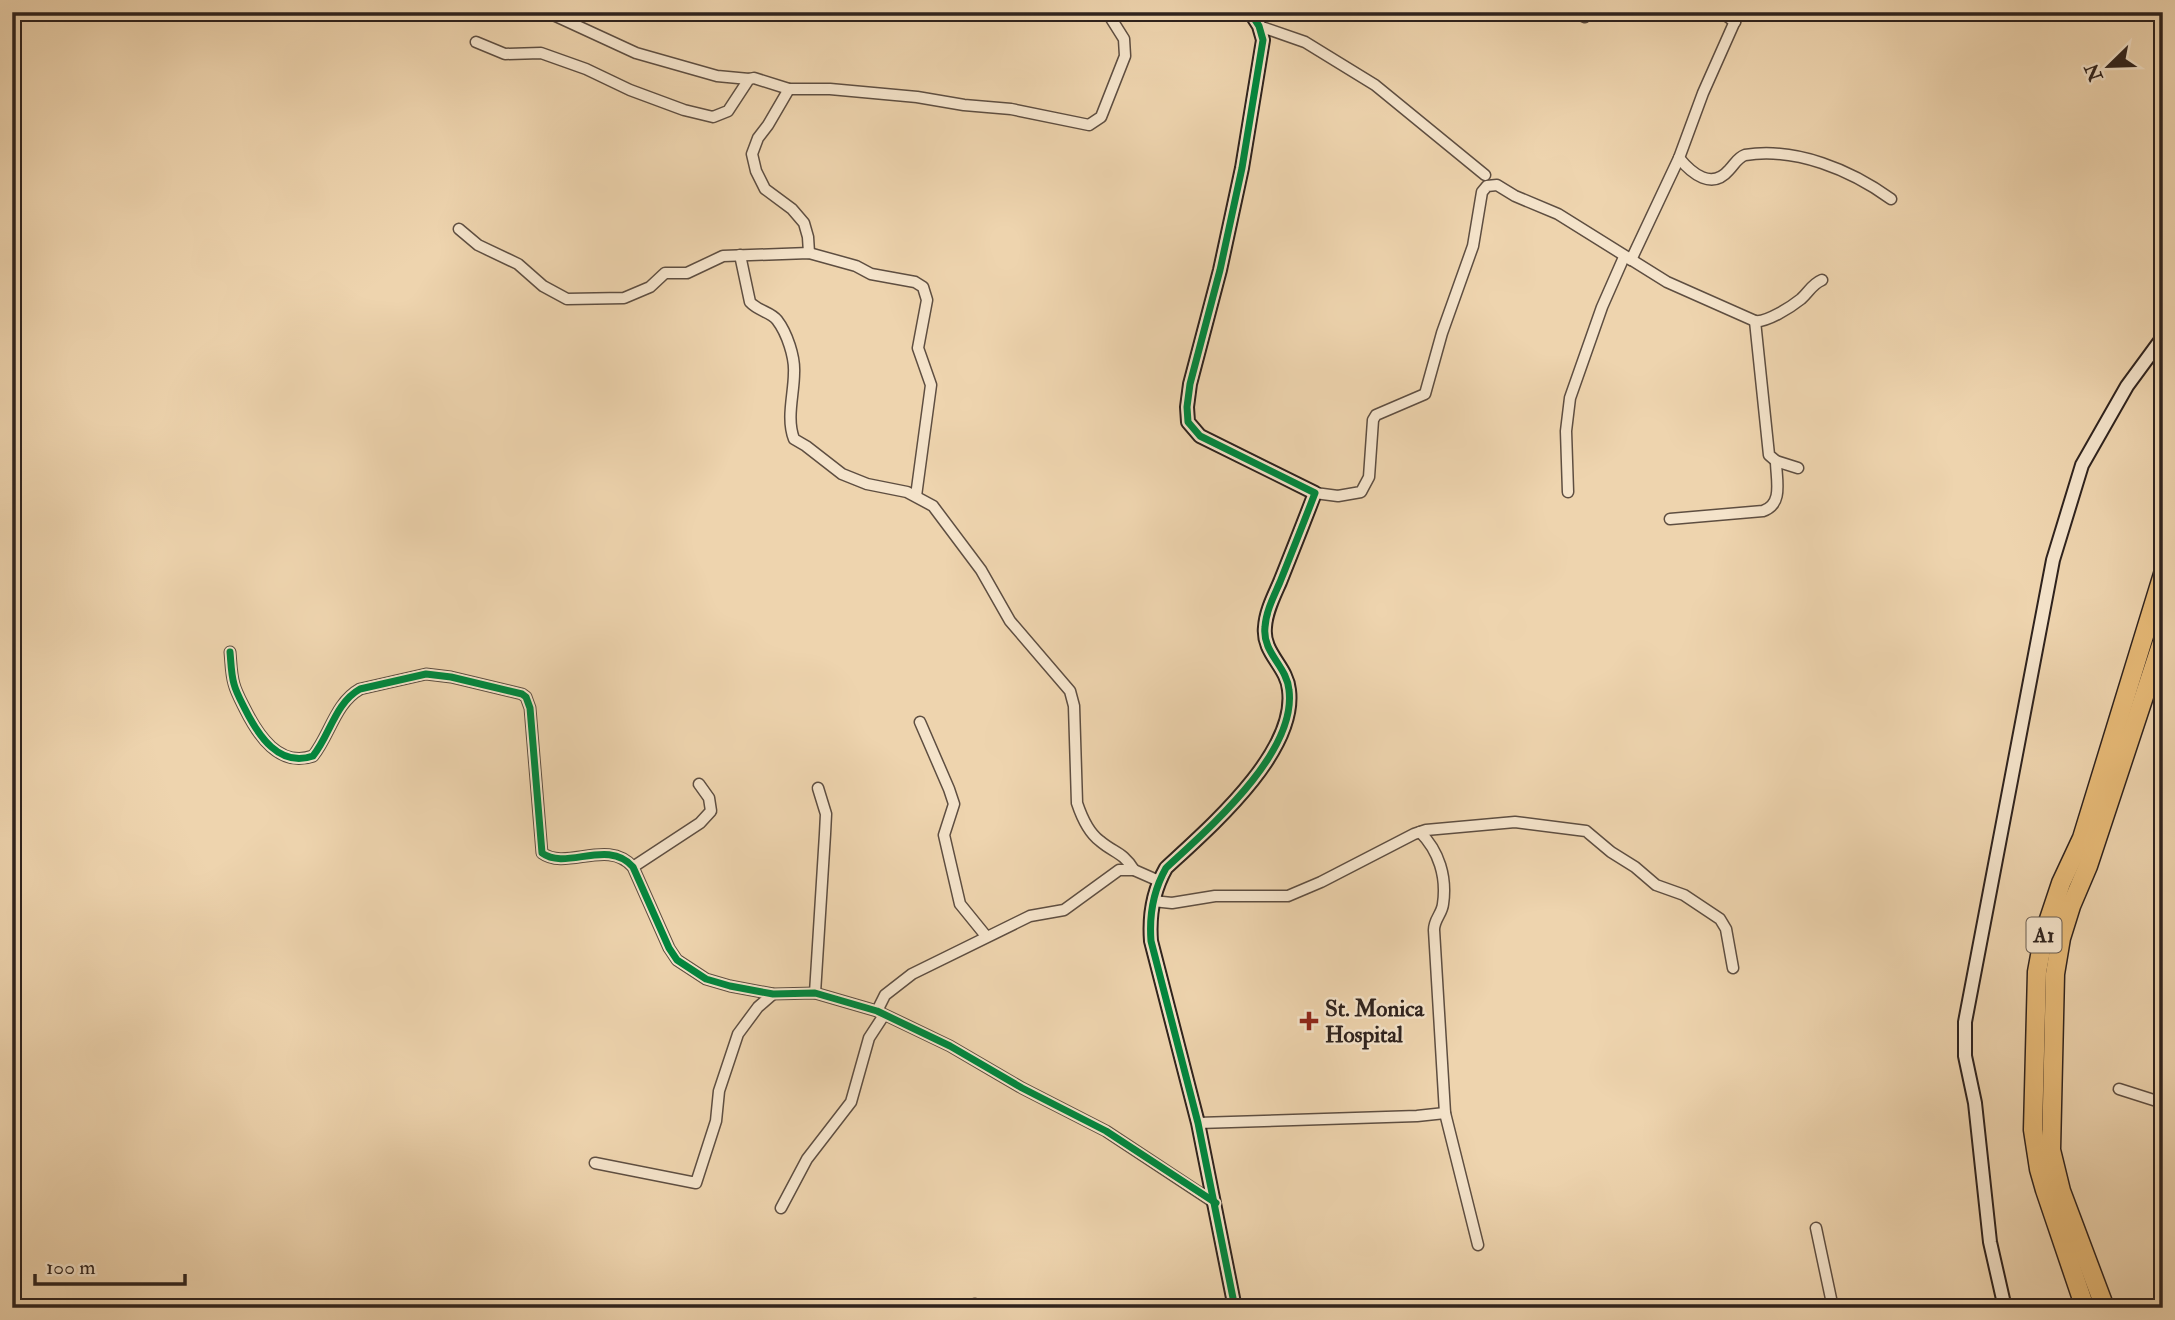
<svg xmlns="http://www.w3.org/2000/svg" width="2175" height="1320" viewBox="0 0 2175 1320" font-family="'IM FELL Double Pica',serif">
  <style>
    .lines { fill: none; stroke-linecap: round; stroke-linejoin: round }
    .street-casing { stroke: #5e4e41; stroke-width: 13 }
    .secondary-casing { stroke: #2e221d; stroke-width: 16 }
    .highway-casing { stroke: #2e221d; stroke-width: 21 }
    .street { stroke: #f4e3ca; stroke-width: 10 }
    .secondary { stroke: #f4e3ca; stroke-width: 12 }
    .highway { stroke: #e7ba77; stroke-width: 18 }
    .cycleway-casing { stroke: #f4e3ca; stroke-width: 11 }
    .cycleway { stroke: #00873e; stroke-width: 7 }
    .poi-dot { fill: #8f2418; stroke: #f4e3ca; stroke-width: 2.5 }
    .labels { text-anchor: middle; stroke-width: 5; stroke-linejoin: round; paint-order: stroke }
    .shield { fill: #f4e3ca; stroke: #695c51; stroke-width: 2 }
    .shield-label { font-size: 21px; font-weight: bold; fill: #2e221d }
    .poi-label { font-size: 23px; font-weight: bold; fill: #2e221d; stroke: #f4e3ca; text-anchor: start }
  </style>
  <rect width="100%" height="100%" fill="#eed4ae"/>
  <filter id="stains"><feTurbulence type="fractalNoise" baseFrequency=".00286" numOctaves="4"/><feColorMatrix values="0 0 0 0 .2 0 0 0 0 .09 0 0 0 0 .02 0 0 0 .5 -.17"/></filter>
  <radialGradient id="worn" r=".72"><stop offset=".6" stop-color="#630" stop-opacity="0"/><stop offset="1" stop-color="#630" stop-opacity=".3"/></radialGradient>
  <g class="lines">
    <g class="street-casing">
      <g id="street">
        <path d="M547,12L636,53L717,76L749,79"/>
        <path d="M1574,12L1585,17L1590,12"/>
        <path d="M1721,12L1735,22"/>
        <path d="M1259,26L1305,42L1375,85L1485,175"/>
        <path d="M476,42L505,54L541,53L586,69L630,90L684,110L713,117L728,111L749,79L754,78L789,89H830L917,97L964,105L1011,109L1089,125L1101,117L1125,56L1124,39L1107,12"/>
        <path d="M789,89L768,125L758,138L752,154L756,171L765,189L792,209L804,223L808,237L809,253"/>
        <path d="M1679,158C1692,174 1712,190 1729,170C1735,164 1737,158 1745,155C1796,147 1851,170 1891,199"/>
        <path d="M459,229L478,245L518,264L543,286L567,299L624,298L650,287L665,273H687L723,256L809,253L856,266L871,274L915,282L923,287L927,300L918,348L931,385L916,496"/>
        <path d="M740,255L750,302C758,311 771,312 777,320C787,333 795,357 794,373C794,394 786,418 794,439L806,446L842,474L867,484L907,492L933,506L981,570L1010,621L1070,691L1074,706L1077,803C1081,815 1089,833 1100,841C1114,853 1123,852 1134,870"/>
        <path d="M1631,260L1679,158L1703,93L1739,12"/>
        <path d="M1755,321L1769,455L1776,461L1798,468"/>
        <path d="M1568,492L1566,431L1570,398L1602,307L1624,257"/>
        <path d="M1315,493L1338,496L1361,492L1369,477L1373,420L1376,415L1425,394L1442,333L1473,246L1482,192L1487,186L1497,185L1515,196L1558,214L1667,282L1755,321C1766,323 1791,307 1801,299C1809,292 1812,284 1822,280"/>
        <path d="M1670,519L1763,511C1784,504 1776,479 1776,461"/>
        <path d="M230,652C231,662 231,674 234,684C236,692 241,701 245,709C258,735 279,768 313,756C330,735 335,703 360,689L426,674L451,677L522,694L526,697L530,708L542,853C566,871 608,838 633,867L669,948L677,960L706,979L730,986L773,994L815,993L877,1011L950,1046L1022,1088L1106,1131L1215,1203"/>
        <path d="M920,722L949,789L954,804L944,835L960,904L986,936"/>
        <path d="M1420,832C1439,851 1447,877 1443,904C1442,914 1434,919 1434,930L1445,1113L1478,1245"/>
        <path d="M633,867L700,823L711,811L709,798L699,784"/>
        <path d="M1153,901L1172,903L1215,896H1288L1321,882L1414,834L1426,830L1515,822L1586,831L1611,852L1635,867L1656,885L1684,895L1720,919L1726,929L1733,968"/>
        <path d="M815,993L825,834L826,814L818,788"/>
        <path d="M877,1011L885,995L912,974L1030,916L1064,910L1119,870H1134L1159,881"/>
        <path d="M2119,1089L2163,1103"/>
        <path d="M1198,1123L1417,1116L1445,1113"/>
        <path d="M595,1163L696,1183L716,1121L719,1091L738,1034L758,1007L773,994"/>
        <path d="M781,1208L807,1159L851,1102L869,1038L884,1015"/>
        <path d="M1816,1228L1833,1308"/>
        <path d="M975,1304L983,1308"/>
      </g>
    </g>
    <g class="secondary-casing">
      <g id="secondary">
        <path d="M1235,1308L1198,1123L1151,941C1149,915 1153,891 1166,868C1209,828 1297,753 1289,690C1287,666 1262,653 1265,627C1266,611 1274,596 1280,582C1292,552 1304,522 1315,493L1200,436L1188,422L1187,407L1190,384L1220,270L1242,168L1263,40L1259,26L1250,12"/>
        <path d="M2005,1308L1990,1242L1975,1103L1965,1056V1022L2053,560L2082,465L2127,386L2163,337"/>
      </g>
    </g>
    <g class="highway-casing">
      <g id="highway">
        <path d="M2085,1308L2045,1190L2039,1169L2033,1130L2037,972L2044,934L2061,883L2082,838L2163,574"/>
        <path d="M2105,1308L2061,1191L2051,1150L2055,974L2061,938L2071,906L2088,866L2163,639"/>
      </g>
    </g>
    <use href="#street" class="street"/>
    <use href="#secondary" class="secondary"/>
    <use href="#highway" class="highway"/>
    <g class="cycleway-casing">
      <g id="cycleway">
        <path d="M230,652C231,662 231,674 234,684C236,692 241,701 245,709C258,735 279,768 313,756C330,735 335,703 360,689L426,674L451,677L522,694L526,697L530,708L542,853C566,871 608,838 633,867L669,948L677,960L706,979L730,986L773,994L815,993L877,1011L950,1046L1022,1088L1106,1131L1216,1203"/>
        <path d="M1235,1308L1198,1123L1151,941C1149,915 1153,891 1166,868C1209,828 1297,753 1289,690C1287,666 1262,653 1265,627C1266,611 1274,596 1280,582C1292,552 1304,522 1315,493L1200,436L1188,422L1187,407L1190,384L1220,270L1242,168L1263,40L1259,26L1250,12"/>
      </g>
    </g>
    <use href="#cycleway" class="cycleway"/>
  </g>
  <path class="poi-dot" d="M1305.5 1010.5h7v7h7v7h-7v7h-7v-7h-7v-7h7z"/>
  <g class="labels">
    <rect class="shield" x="2026.5" y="917.5" width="35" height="35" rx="5"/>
    <g class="shield-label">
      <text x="2044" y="942">A1</text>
    </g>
    <g class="poi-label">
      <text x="1325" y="1016">St. Monica<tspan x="1325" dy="26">Hospital</tspan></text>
    </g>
  </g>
  <rect width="2175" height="1320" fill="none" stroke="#eed4ae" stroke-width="42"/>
  <rect x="14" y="14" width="2147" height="1292" fill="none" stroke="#2e221d" stroke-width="3.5"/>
  <rect x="21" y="21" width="2133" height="1278" fill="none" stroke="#2e221d" stroke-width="2"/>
  <g transform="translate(2109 66) rotate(247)" stroke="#f4e3ca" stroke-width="5" paint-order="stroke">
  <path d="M0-5L12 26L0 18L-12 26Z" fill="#2e221d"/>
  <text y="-10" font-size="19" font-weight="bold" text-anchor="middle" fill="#2e221d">N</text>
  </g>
  <path d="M35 1274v10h150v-10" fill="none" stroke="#2e221d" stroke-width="3.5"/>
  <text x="46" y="1274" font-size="21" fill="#2e221d" stroke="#f4e3ca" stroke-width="5" paint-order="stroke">100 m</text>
  <rect width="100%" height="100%" filter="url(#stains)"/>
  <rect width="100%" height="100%" fill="url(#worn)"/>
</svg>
